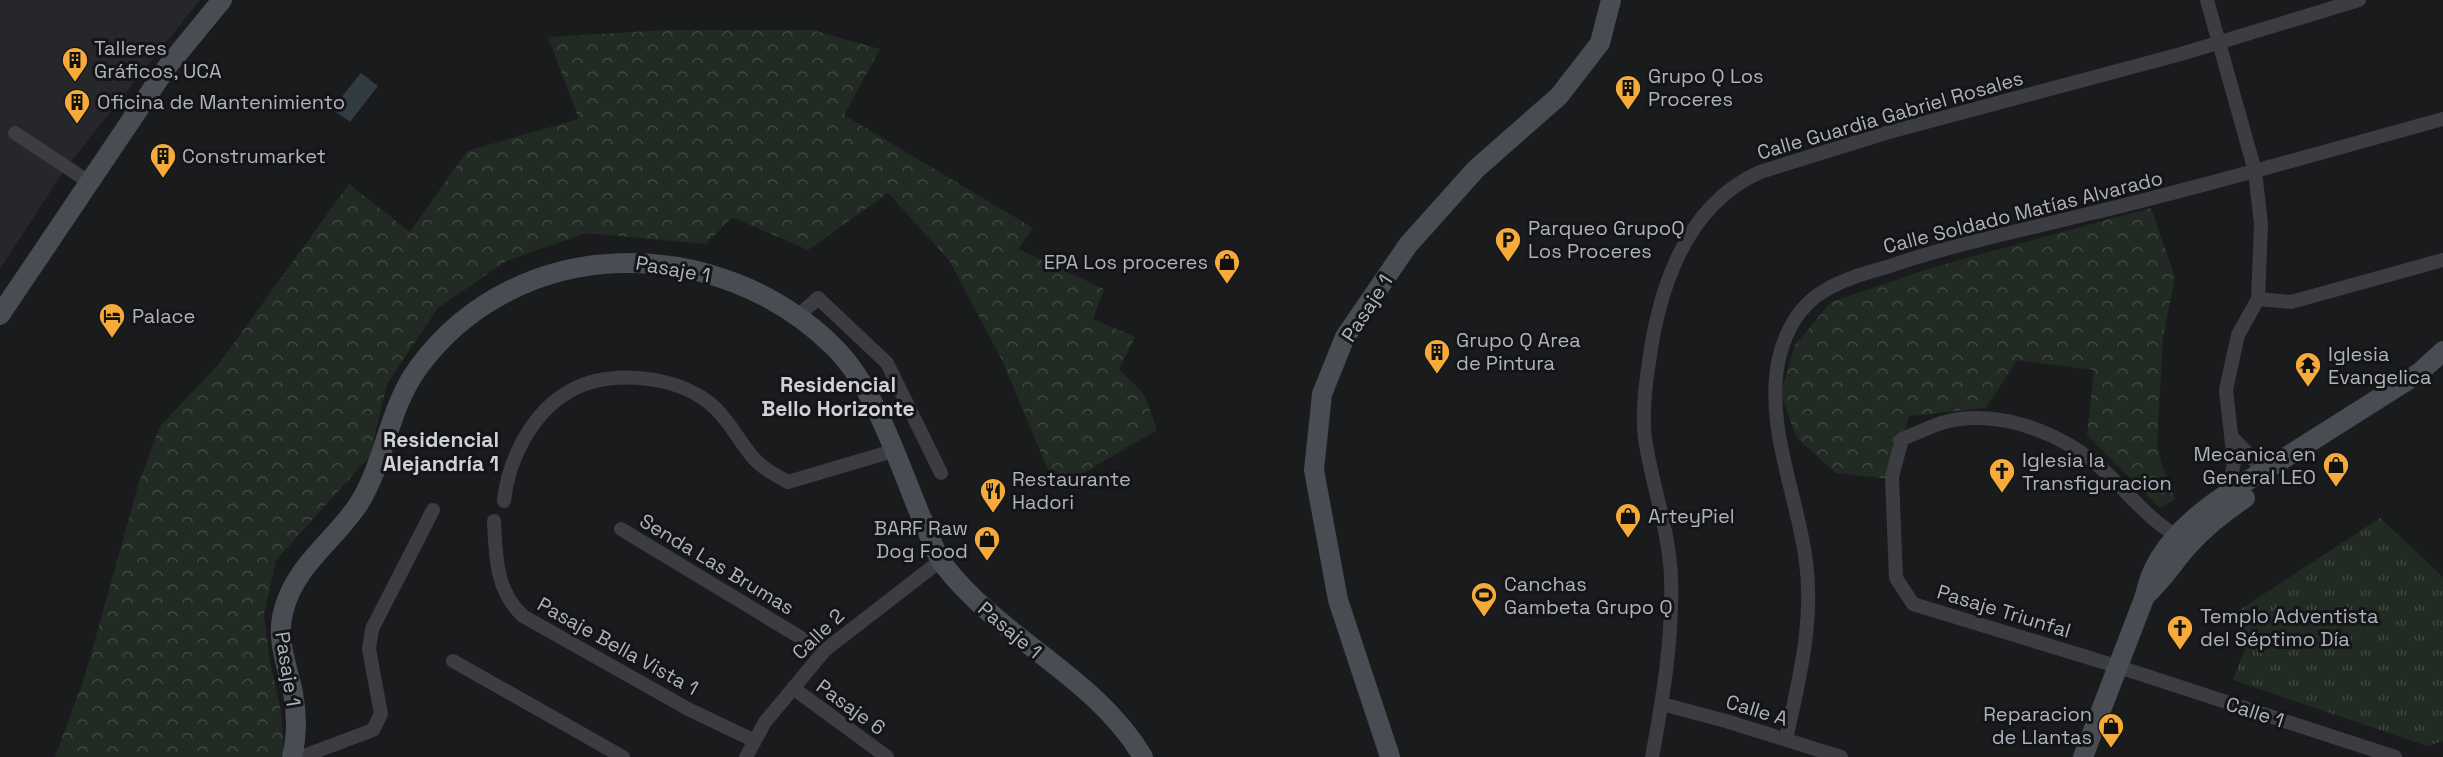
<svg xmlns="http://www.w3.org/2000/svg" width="2443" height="757" viewBox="0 0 2443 757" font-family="'Space Grotesk',sans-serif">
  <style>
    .built { fill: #26272a }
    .grass { fill: url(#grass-tufts) }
    .forest { fill: url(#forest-crowns) }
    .water { fill: #303b42 }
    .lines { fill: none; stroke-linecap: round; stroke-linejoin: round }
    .street { stroke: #3b3d42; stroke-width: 14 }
    .secondary { stroke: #494c52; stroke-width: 20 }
    .labels { text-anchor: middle; stroke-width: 6; stroke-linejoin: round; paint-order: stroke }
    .poi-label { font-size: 20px; fill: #adb3bc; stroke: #151518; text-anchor: start }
    .street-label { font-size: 20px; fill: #adb3bc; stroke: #151518 }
    .neighbourhood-label { font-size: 21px; font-weight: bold; fill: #ced1d8; stroke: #151518 }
  </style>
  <defs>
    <pattern id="grass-tufts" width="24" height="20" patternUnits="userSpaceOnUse" patternTransform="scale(1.5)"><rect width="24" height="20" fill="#222b23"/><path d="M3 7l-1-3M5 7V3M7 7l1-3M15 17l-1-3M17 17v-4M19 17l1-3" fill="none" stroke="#3f4741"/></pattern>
    <pattern id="forest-crowns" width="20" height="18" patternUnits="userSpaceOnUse" patternTransform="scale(1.5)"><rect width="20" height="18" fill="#222b23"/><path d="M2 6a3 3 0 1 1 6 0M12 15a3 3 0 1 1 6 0" fill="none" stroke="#3f4741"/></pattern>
  </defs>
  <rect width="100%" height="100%" fill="#1a1b1d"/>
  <path class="built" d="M0,0H200L65,169L0,269Z"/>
  <path class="grass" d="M2380,518L2443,577V741L2427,746L2233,680L2245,649L2235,613Z"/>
  <g class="forest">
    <path d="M667,30H812L880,49L844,115L1033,228L1018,249L1104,289L1093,319L1135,337L1119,369L1144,394L1157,430L1056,489L1002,360L949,260L888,193L808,250L732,217L706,244L586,233L506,261L438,308L387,384L370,456L276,560L264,615L269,657L281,711L284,752L281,757H55L85,676L139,482L160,426L218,365L349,184L410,232L467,151L579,119L548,37Z"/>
    <path d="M2151,208L2175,277L2163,337L2157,444L2162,466L2175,499L2160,508L2087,435L2094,370L2017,360L1986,408L1909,416L1889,479L1836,473L1796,437L1781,394L1795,345L1831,302L1934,267Z"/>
  </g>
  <path class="water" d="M361,73L378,86L350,122L332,109Z"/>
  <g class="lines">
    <g class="street">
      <path d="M2207,0L2255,171L2261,224L2258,299L2238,335L2226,390L2234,462L2228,494"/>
      <path d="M15,133L89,182"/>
      <path d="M2258,299L2291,302L2443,260"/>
      <path d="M798,316L818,298L887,363L941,473"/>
      <path d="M2232,437L2264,471"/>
      <path d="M504,501C508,460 532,412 570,391C607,370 666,375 701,397C725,412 734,434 751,455C760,467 775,475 788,482L893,451"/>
      <path d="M494,521C496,556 495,590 523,616L688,709L753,740"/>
      <path d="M621,529L803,639L825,650"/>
      <path d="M2177,536C2144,517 2124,486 2095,463C2055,430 1996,409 1945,422C1930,426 1916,434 1902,439L1892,477L1896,578L1913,604L2116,666L2395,757"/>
      <path d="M453,661L623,757"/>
      <path d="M793,688L887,757"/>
      <path d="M1662,704L1726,721L1841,757"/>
      <path d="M1786,739C1799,681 1814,621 1806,562C1798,496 1764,425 1779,358C1786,329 1799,306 1824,291C1843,279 1866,273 1887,267C1954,244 2023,230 2092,213C2210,185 2326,151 2443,119"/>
      <path d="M301,757L373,730L381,714L369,649L372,629L433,510"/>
      <path d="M746,757L765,722L825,650L940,561"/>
      <path d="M1652,757C1663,698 1673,638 1671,577C1669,530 1652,485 1645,439C1642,415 1645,387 1649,362C1659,288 1686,205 1760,172L1889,132L2181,54L2359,0"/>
    </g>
    <g class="secondary">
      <path d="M0,315L167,67L222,0"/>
      <path d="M2145,596C2162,581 2173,563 2188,546C2204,528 2224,512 2245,498"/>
      <path d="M292,757C297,736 297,714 293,693C287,664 275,638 284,609C296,565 333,542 358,505C385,463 388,409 418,368C518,231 719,232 835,348C876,389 899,465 922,519C929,533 934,551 943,564C1000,639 1095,676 1143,757"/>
      <path d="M1390,757L1338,600L1314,470L1322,394L1345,337L1408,245L1476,169L1559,96L1600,43L1611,0"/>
      <path d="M2083,757L2145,596C2158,526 2236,489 2291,454C2334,427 2377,400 2419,373L2443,351"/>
    </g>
  </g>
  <defs>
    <g id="building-pin" transform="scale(1.35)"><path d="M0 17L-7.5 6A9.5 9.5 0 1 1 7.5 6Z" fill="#f5aa3a" stroke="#151518"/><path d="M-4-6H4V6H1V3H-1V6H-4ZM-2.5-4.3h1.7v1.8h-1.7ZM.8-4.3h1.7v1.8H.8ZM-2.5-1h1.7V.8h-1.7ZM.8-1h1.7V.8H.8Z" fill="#111"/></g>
    <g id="parking-pin" transform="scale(1.35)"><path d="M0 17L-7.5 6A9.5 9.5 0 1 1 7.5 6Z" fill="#f5aa3a" stroke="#151518"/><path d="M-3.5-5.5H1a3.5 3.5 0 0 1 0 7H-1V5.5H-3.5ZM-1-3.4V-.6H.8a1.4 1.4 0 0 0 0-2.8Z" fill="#111"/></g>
    <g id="shop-pin" transform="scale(1.35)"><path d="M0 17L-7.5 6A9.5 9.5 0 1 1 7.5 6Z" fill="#f5aa3a" stroke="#151518"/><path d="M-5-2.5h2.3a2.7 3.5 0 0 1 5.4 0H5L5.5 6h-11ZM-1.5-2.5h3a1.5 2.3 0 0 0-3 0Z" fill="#111"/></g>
    <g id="hotel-pin" transform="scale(1.35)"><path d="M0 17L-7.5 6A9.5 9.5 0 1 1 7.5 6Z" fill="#f5aa3a" stroke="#151518"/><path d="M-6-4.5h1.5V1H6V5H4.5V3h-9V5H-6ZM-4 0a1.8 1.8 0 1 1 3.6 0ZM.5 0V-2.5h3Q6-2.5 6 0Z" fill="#111"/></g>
    <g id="temple-pin" transform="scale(1.35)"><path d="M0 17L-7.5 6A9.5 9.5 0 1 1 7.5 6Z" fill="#f5aa3a" stroke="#151518"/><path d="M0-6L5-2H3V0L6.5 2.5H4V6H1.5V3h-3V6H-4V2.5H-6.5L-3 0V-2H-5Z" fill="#111"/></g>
    <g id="church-pin" transform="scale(1.35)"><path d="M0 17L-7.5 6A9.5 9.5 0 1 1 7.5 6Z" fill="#f5aa3a" stroke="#151518"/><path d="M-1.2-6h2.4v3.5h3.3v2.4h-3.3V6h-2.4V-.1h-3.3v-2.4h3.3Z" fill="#111"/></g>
    <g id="restaurant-pin" transform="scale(1.35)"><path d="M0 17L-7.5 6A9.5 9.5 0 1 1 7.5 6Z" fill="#f5aa3a" stroke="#151518"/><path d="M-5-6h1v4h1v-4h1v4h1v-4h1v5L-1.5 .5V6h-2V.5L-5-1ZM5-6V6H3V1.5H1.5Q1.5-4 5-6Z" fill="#111"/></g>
    <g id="stadium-pin" transform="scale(1.35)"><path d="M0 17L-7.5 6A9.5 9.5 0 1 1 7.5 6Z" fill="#f5aa3a" stroke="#151518"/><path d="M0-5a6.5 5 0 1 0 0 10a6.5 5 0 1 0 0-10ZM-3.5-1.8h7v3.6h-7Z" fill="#111"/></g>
  </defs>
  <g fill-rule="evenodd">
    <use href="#building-pin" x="75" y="60"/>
    <use href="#building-pin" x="1628" y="88"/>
    <use href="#building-pin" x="77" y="102"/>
    <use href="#building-pin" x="163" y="156"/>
    <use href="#parking-pin" x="1508" y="240"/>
    <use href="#shop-pin" x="1227" y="262"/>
    <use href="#hotel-pin" x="112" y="316"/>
    <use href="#building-pin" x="1437" y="352"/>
    <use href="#temple-pin" x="2308" y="365"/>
    <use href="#shop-pin" x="2336" y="465"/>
    <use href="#church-pin" x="2002" y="471"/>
    <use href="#restaurant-pin" x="993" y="491"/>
    <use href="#shop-pin" x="1628" y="516"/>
    <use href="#shop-pin" x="987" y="539"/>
    <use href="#stadium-pin" x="1484" y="595"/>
    <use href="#church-pin" x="2180" y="628"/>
    <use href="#shop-pin" x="2111" y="726"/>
  </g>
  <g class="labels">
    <g class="poi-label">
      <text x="94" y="55">Talleres<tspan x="94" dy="23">Gráficos, UCA</tspan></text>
      <text x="1648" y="83">Grupo Q Los<tspan x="1648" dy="23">Proceres</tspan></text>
      <text x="97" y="109">Oficina de Mantenimiento</text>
      <text x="182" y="163">Construmarket</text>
      <text x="1528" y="235">Parqueo GrupoQ<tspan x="1528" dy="23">Los Proceres</tspan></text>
      <text x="1208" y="269" text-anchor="end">EPA Los proceres</text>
      <text x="132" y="323">Palace</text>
      <text x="1456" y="347">Grupo Q Area<tspan x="1456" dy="23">de Pintura</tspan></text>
      <text x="2328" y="361">Iglesia<tspan x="2328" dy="23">Evangelica</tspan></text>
      <text x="2316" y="461" text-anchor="end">Mecanica en<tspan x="2316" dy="23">General LEO</tspan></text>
      <text x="2022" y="467">Iglesia la<tspan x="2022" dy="23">Transfiguracion</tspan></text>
      <text x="1012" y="486">Restaurante<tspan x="1012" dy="23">Hadori</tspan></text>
      <text x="1648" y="523">ArteyPiel</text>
      <text x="968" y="535" text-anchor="end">BARF Raw<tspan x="968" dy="23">Dog Food</tspan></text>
      <text x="1504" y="591">Canchas<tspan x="1504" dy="23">Gambeta Grupo Q</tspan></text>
      <text x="2200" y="623">Templo Adventista<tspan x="2200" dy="23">del Séptimo Día</tspan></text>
      <text x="2092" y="721" text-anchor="end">Reparacion<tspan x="2092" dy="23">de Llantas</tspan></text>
    </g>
    <g class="street-label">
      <text transform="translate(1890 115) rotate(-16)" y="7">Calle Guardia Gabriel Rosales</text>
      <text transform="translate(2023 212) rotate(-14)" y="7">Calle Soldado Matías Alvarado</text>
      <text transform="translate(673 269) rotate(10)" y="7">Pasaje 1</text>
      <text transform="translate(1367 308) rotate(-57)" y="7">Pasaje 1</text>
      <text transform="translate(717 564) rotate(31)" y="7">Senda Las Brumas</text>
      <text transform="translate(2004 611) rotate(17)" y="7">Pasaje Triunfal</text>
      <text transform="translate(1010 630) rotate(40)" y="7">Pasaje 1</text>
      <text transform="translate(818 634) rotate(-44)" y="7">Calle 2</text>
      <text transform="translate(618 646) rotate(29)" y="7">Pasaje Bella Vista 1</text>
      <text transform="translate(288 669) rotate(81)" y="7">Pasaje 1</text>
      <text transform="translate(851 707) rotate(36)" y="7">Pasaje 6</text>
      <text transform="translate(1757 710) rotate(17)" y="7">Calle A</text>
      <text transform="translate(2255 712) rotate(18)" y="7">Calle 1</text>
    </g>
    <g class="neighbourhood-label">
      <text x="838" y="392">Residencial<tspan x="838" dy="24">Bello Horizonte</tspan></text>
      <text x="441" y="447">Residencial<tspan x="441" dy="24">Alejandría 1</tspan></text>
    </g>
  </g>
</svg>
